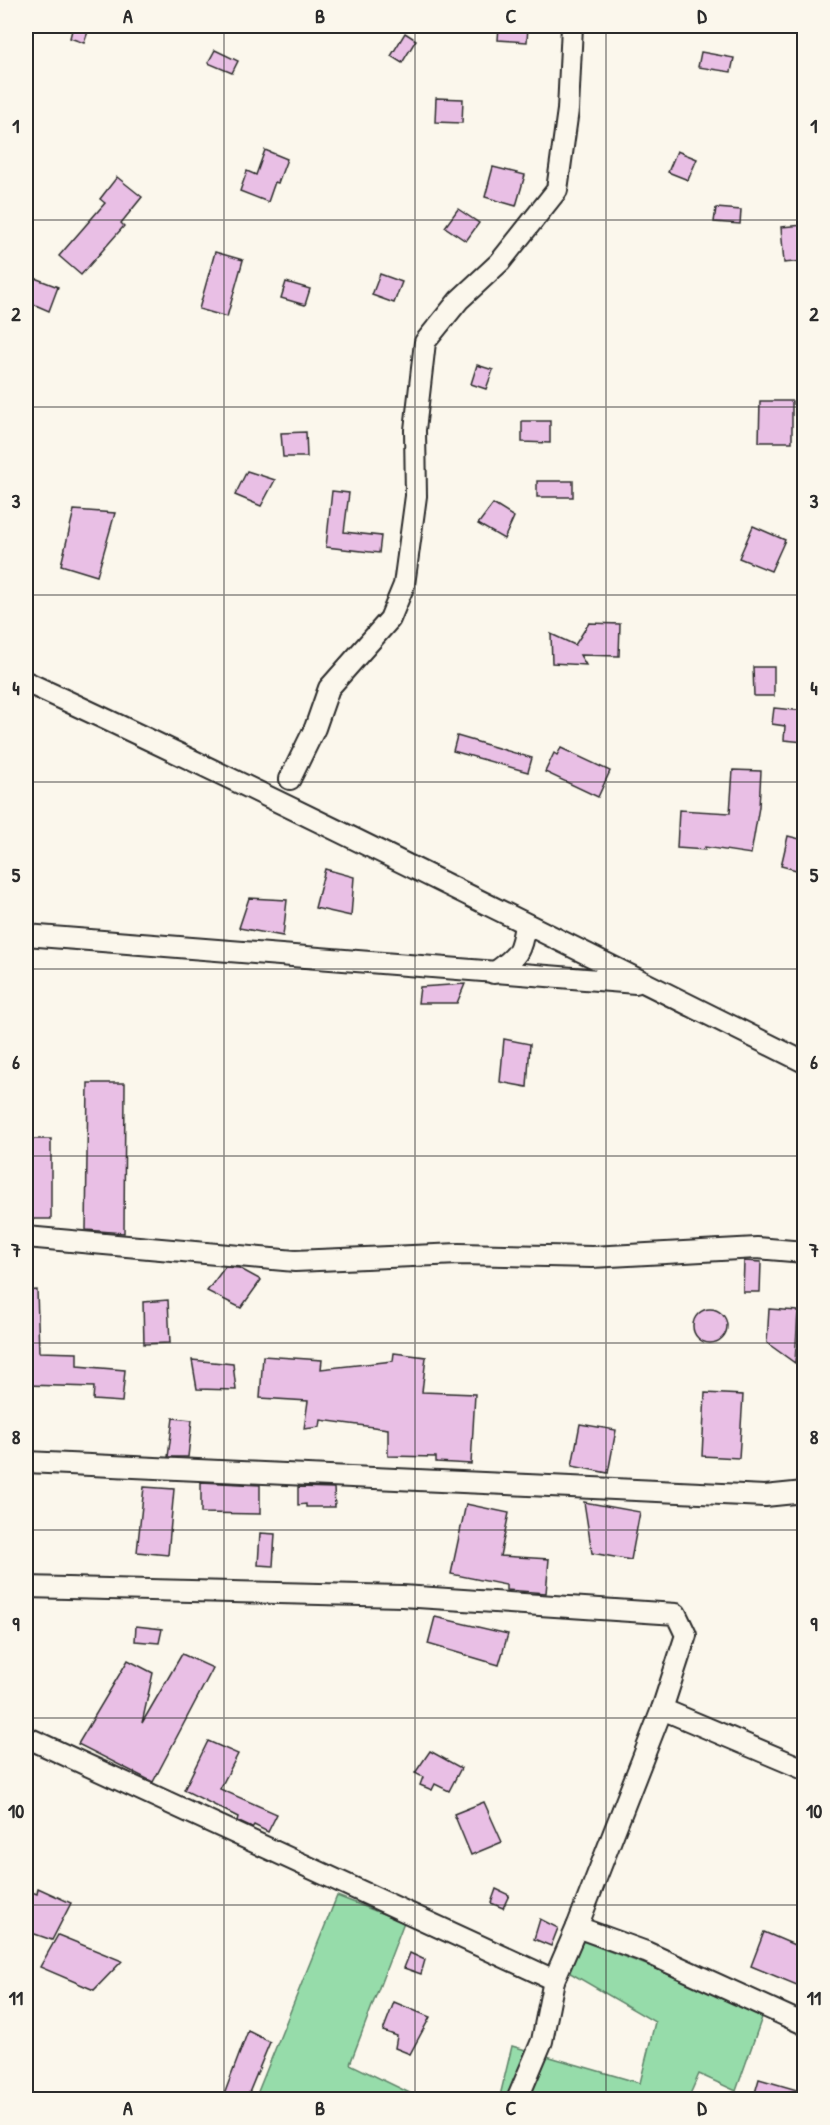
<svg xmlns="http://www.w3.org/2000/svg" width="830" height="2125" viewBox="0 0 830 2125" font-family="'Patrick Hand',sans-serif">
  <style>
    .green { fill: #96dcaa; stroke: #60846a; stroke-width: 1.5 }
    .building { fill: #e9bfe5; stroke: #2b2b2b; stroke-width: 1.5 }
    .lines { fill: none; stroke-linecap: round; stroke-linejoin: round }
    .minor-casing { stroke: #2b2b2b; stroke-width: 24 }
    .minor { stroke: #fbf7ec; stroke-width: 20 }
    .grid { fill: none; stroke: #2b2b2b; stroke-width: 1.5; stroke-opacity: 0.55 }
    .neatline { fill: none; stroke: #2b2b2b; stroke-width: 2 }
    .grid-label { font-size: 20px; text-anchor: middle; font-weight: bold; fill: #2b2b2b }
  </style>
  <rect width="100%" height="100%" fill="#fbf7ec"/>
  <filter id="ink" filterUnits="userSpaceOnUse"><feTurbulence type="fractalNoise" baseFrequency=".0167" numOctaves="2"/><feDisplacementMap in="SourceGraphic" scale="12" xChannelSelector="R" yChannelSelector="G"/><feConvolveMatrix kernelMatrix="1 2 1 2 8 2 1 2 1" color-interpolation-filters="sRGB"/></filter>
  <g filter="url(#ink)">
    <g class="green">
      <path d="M337,1896L404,1922L350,2064L422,2099H255Z"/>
      <path d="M582,1941L765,2009L736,2091L699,2074L688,2099L499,2100L512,2046L640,2083L655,2022L565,1970Z"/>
    </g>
    <g class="building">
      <path d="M73,26H90L84,43L70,38Z"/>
      <path d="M499,26H528L527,42L498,40Z"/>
      <path d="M405,33L416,40L402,63L391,56Z"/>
      <path d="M215,50L238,61L232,73L208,63Z"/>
      <path d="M701,52L734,58L731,72L698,67Z"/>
      <path d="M436,98L463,99L462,123L435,122Z"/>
      <path d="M265,150L287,159L278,183L275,182L268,202L240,191L247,171L256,175Z"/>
      <path d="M677,151L697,159L688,180L668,172Z"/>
      <path d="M493,167L525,175L516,206L485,197Z"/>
      <path d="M117,177L142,197L121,223L124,226L81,275L59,256L105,203L100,199Z"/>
      <path d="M716,208L741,210L740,224L714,222Z"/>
      <path d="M458,209L479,223L466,241L445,227Z"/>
      <path d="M804,225V261L784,263L781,227Z"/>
      <path d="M215,252L243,260L227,317L199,309Z"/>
      <path d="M380,274L402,282L394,303L372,295Z"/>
      <path d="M32,277L58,287L49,311L26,301V294Z"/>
      <path d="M286,282L310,289L305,305L281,298Z"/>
      <path d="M477,365L493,370L486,389L471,384Z"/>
      <path d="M760,401H792V442H759Z"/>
      <path d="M522,421H550V443L522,442Z"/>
      <path d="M306,432L307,457H283L281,433Z"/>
      <path d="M247,471L275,480L261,506L235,495Z"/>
      <rect x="537" y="481" width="36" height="16"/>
      <path d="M332,491L349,493L344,532L381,536L379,553L326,547Z"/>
      <path d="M493,504L514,517L504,539L478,524Z"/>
      <path d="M74,510L115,513L97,576L61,565Z"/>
      <path d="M753,526L785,540L771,571L739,558Z"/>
      <path d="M589,623L620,624L619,656L580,655L586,665L552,663L551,634L575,645Z"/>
      <path d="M753,667H774V696H754Z"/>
      <path d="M774,708L804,711V742L784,740L785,726L772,724Z"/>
      <path d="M457,736L532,758L528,772L453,751Z"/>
      <path d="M561,748L610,771L598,797L545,772L554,753L557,755Z"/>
      <path d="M733,770L761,771L759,807L751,854L705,847V850L677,848L679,810L730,813Z"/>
      <path d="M788,836L804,840V872L781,866Z"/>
      <path d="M325,869L354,877L351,916L315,908Z"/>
      <path d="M249,898L287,900L283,936L239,928Z"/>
      <path d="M465,984L457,1003H418L420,987Z"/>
      <path d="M504,1039L530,1044L527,1087L500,1082Z"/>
      <path d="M88,1083H125L124,1233L86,1230Z"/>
      <rect x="26" y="1139" width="25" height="80"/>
      <path d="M744,1261L761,1262L760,1292H743Z"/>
      <path d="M225,1267L239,1268L261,1280L241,1308L207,1291Z"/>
      <path d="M37,1290L39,1352L77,1353V1366L125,1370L122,1402L93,1400L94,1387L26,1385V1291Z"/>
      <path d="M168,1300L170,1343L144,1344L143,1302Z"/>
      <circle cx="710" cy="1326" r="17"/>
      <path d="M769,1309L798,1311L795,1363L767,1343Z"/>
      <path d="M394,1353L426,1357L422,1392L475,1394L471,1464L436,1462V1457L388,1456V1429L321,1420L320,1427L304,1429L308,1401L260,1398L263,1356L322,1360L321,1369L393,1361Z"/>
      <path d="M192,1360L233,1364L236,1390L197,1389Z"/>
      <path d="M705,1393L743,1395L739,1458L702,1456Z"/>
      <path d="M173,1418L192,1420L188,1457H168Z"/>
      <path d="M580,1424L616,1430L608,1473L572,1466Z"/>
      <path d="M201,1482L260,1485V1514L201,1513Z"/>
      <path d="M144,1487L174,1489L168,1555L137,1552Z"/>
      <path d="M298,1487L334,1488L335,1507H306V1504L298,1505Z"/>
      <path d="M584,1502L640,1512L631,1560L592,1553Z"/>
      <path d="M466,1504L509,1513L500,1556L549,1559L546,1593L506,1590V1585L451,1574Z"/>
      <path d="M260,1533L275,1534L273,1566L258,1565Z"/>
      <path d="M435,1617L508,1634L499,1665L428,1644Z"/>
      <path d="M136,1626L162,1629L159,1643L135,1641Z"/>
      <path d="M182,1654L213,1668L153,1782L78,1744L128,1660L153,1673L142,1723Z"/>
      <path d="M208,1741L238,1754L220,1789L277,1814L268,1832L254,1825L252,1828L237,1821L238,1817L184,1790Z"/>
      <path d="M430,1751L461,1768L449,1791L435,1784L432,1790L420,1785L423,1777L415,1773Z"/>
      <path d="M484,1802L502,1842L471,1855L454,1814Z"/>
      <path d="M38,1888L71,1903L52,1940L26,1931V1924L31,1913L26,1911V1900L29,1891L37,1894Z"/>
      <path d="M496,1889L509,1895L503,1908L491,1903Z"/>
      <path d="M540,1919L558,1928L551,1946L534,1939Z"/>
      <path d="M764,1932L804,1949V1988L751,1966Z"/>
      <path d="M58,1935L122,1961L94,1990L40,1967Z"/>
      <path d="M410,1953L425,1960L421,1974L404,1968Z"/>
      <path d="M394,2002L430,2017L410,2054L395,2048L397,2036L383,2031Z"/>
      <path d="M248,2031L270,2042L246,2100H222Z"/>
      <path d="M759,2079L804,2092V2100H753Z"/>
    </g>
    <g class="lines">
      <g class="minor-casing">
        <g id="minor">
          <path d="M26,682C288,803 546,934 804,1062"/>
          <path d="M290,779L315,728L329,688L390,619L404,585L416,496L415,430L425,342L459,300L500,262L557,190L568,110L572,26"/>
          <path d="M26,935L636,983"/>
          <path d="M494,973C517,956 521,954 525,924"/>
          <path d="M26,1237L295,1261L459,1254L592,1257L757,1248L804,1252"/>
          <path d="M26,1462L765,1496L804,1492"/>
          <path d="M26,1587L402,1596L676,1614L686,1635L662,1709L577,1927L554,1980L542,2041L517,2100"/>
          <path d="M662,1709L804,1769"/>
          <path d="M26,1737L554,1980"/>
          <path d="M577,1927L646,1952L804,2024"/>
        </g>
      </g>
      <use href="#minor" class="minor"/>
    </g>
  </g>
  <path class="grid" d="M224,26V2100M415,26V2100M606,26V2100M26,220H804M26,407H804M26,595H804M26,782H804M26,969H804M26,1156H804M26,1343H804M26,1530H804M26,1718H804M26,1905H804"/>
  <rect width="830" height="2125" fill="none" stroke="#fbf7ec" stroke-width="66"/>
  <rect x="33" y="33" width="764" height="2059" class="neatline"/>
  <g class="grid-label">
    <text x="128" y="23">A</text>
    <text x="320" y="23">B</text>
    <text x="511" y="23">C</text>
    <text x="702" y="23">D</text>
    <text x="16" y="133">1</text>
    <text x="814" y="133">1</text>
    <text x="16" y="321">2</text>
    <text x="814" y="321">2</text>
    <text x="16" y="508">3</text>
    <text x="814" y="508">3</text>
    <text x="16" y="695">4</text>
    <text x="814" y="695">4</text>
    <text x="16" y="882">5</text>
    <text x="814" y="882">5</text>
    <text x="16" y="1069">6</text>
    <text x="814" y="1069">6</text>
    <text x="16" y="1257">7</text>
    <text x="814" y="1257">7</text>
    <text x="16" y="1444">8</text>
    <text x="814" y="1444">8</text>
    <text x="16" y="1631">9</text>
    <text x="814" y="1631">9</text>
    <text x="16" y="1818">10</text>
    <text x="814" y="1818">10</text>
    <text x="16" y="2005">11</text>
    <text x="814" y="2005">11</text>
    <text x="128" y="2115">A</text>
    <text x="320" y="2115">B</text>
    <text x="511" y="2115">C</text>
    <text x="702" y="2115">D</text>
  </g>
</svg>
